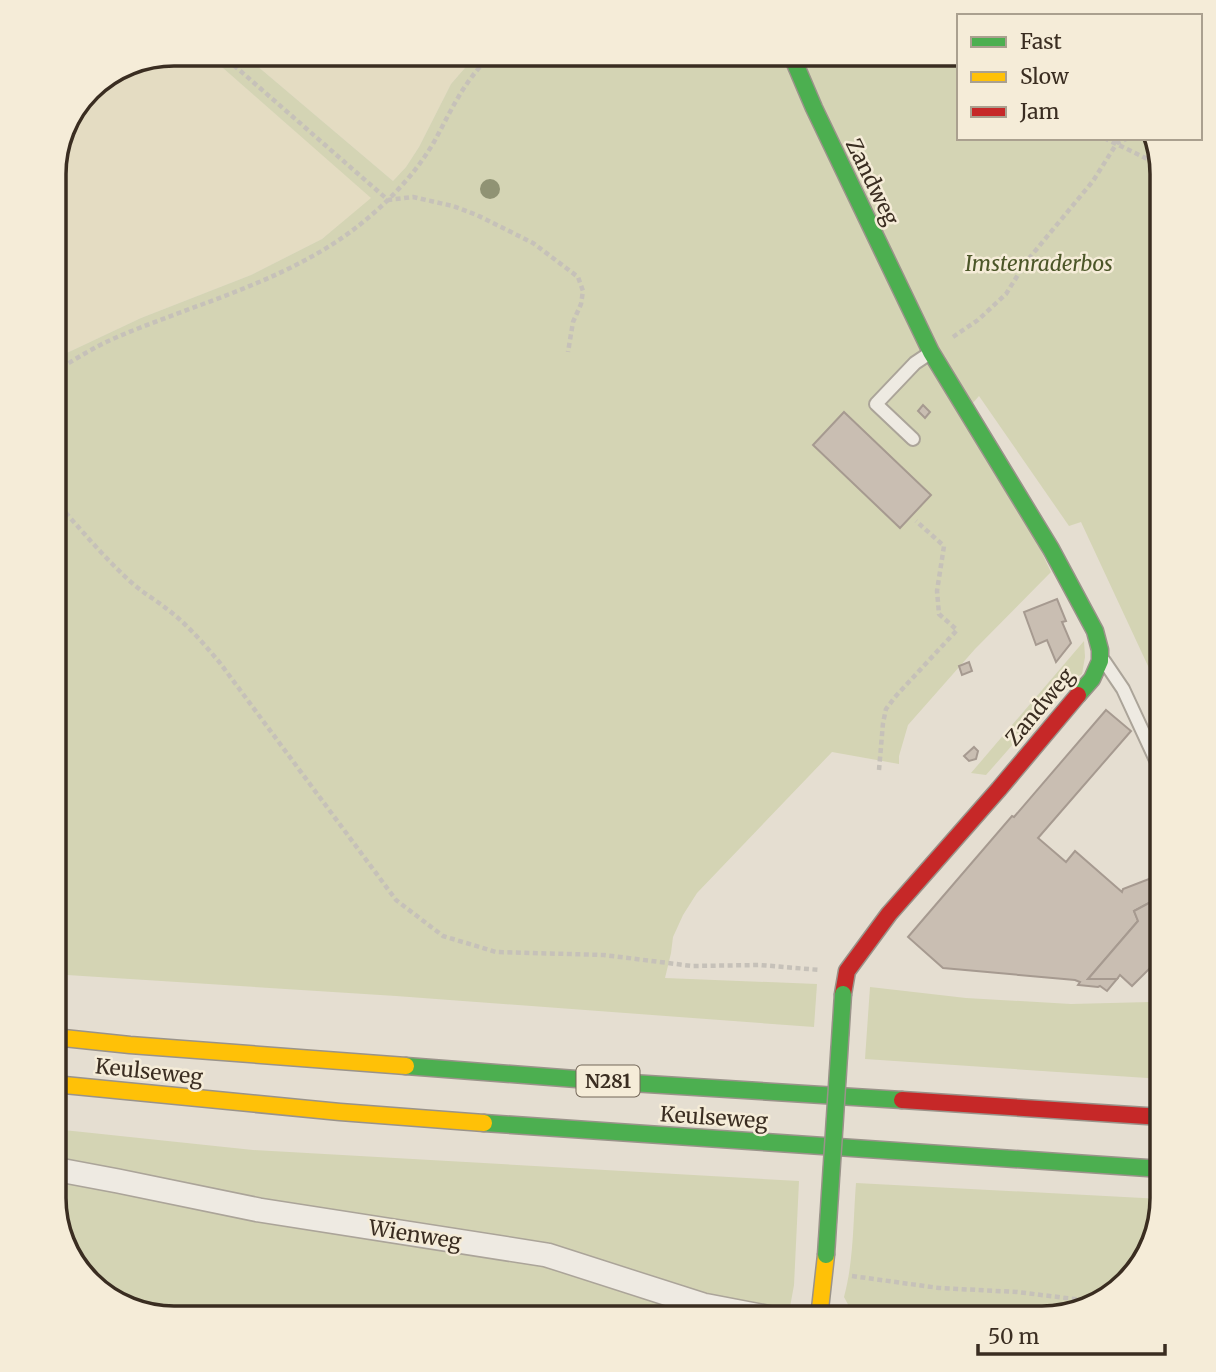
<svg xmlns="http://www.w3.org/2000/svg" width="1216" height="1372" viewBox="0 0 1216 1372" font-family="Merriweather,serif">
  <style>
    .farmland { fill: #e4dcc2 }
    .green { fill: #d4d4b4 }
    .building { fill: #c9beb2; stroke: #a69a90; stroke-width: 2 }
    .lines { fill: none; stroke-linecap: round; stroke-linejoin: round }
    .lane-casing { stroke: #aba499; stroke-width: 16 }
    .street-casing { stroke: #aba499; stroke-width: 26 }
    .fast-casing { stroke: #9a938a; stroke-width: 19 }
    .slow-casing { stroke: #9a938a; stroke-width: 19 }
    .jam-casing { stroke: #9a938a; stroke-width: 19 }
    .path { stroke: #c6c1b9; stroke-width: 4.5; stroke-dasharray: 5 3.5; stroke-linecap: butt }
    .lane { stroke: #eeeae2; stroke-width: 12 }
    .street { stroke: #eeeae2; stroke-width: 23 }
    .fast { stroke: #4caf50; stroke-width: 16 }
    .slow { stroke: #ffc107; stroke-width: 16 }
    .jam { stroke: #c62828; stroke-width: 16 }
    .fast-bridge-casing { stroke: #9a938a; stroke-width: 19; stroke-linecap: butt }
    .fast-bridge { stroke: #4caf50; stroke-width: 16 }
    .tree { fill: #909374 }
    .labels { text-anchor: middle; stroke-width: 5; stroke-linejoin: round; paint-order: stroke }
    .shield { fill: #f5ecd8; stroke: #726658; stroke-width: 2 }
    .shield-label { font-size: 19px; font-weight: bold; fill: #3a2d21 }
    .street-label { font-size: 21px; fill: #3a2d21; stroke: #f5ecd8 }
    .park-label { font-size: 21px; font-style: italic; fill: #4b5628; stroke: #f5ecd8 }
    .rim { fill: none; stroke: #3a2d21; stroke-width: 3.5 }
  </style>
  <rect width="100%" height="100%" fill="#e5ded1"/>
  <g class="farmland">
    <path d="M175,54H207L372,198L322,239L251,275L141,318L54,359L55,167L67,121L95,84Z"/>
    <path d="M243,54H477L451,84L419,147L406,167L393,181Z"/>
  </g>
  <g class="green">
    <path d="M207,54H243L393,181L406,167L419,147L451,84L477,54H959V138H1149L1162,174V696L1081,522L1069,526L979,396L972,404L1051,572L975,649L908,725L899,756V764L832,752L697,893L683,915L673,937L671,953L665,978L817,984L814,1027L396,996L67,975L59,980H54V359L141,318L251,275L322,239L371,198Z"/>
    <path d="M1084,641L1085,657L1082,674L1066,684L986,775L971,773Z"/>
    <path d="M870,987L966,998L1071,1004L1150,1002L1162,999V1079L865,1059Z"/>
    <path d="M54,1129L253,1150L799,1181L794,1285L790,1307L801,1318H174L121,1305L79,1270L54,1198Z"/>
    <path d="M856,1183L1143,1198L1161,1199L1149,1251L1114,1293L1042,1318H861L851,1310L844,1297C854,1260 853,1221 856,1183Z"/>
  </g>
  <g class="building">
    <path d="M923,405L930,412L925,418L918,411Z"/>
    <path d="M844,412L931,495L900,528L813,445Z"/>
    <path d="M1057,599L1066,621L1062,622L1071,643L1056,662L1047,640L1036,645L1024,612Z"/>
    <path d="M969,662L972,671L962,675L959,666Z"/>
    <path d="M1106,710L1131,731L1038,838L1066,862L1075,851L1122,892L1123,889L1162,874V896L1134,911L1138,921L1088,979H1117L1107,991L1100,986L1098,987L1078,985L1080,982L1075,980L943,968L908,937L1012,816L1014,817Z"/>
    <path d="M974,747L978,751L976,759L969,761L964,756Z"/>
    <path d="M1162,896V970L1155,972L1150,968L1132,986L1120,975L1117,979H1088L1138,921L1134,911Z"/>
  </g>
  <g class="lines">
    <g class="lane-casing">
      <g id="lane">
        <path d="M913,439L876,404L915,363L930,353"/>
        <path d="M1104,661L1123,689L1162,773"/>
      </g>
    </g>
    <g class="street-casing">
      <path id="street" d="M54,1169L118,1181L259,1210L547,1255L703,1305L771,1318"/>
    </g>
    <g class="fast-casing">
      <g id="fast">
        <path d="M791,54L814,108L931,352L1051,549L1095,631L1100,650V661L1092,679L1078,695"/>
        <path d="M406,1066L615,1082L902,1100"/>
        <path d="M484,1123L1162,1169"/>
      </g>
    </g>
    <g class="slow-casing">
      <g id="slow">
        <path d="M54,1037L130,1045L406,1066"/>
        <path d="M54,1084L340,1112L484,1123"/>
        <path d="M819,1318L826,1255"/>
      </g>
    </g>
    <g class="jam-casing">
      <g id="jam">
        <path d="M843,994L847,971L889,914L999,789L1078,695"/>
        <path d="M902,1100L1162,1117"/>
      </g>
    </g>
    <g class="path">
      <path d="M221,54L388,200L413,197L453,206L477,215L533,243L578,277L583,291L581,304L573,322L568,352"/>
      <path d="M1104,138L1158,164"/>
      <path d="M953,337L978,320L1006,294L1026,262L1093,181L1117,143L1129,138"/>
      <path d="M54,372C74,360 94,347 115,338C201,301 295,280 368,218C394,196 417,171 434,142C451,111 465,78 493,54"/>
      <path d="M54,500C80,528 104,558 132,583C143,593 156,600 167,609C187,624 204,644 220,663L396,900L443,936L496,952L604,955L692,966L760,965L820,970"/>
      <path d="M879,770L883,723L886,709L895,697L957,630L939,614L937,591L944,546L916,521"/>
      <path d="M852,1276L939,1288L1017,1292L1091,1301"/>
      <path d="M848,1307L927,1318"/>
    </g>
    <use href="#lane" class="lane"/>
    <use href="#street" class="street"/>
    <use href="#fast" class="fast"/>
    <use href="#slow" class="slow"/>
    <use href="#jam" class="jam"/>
    <g class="fast-bridge-casing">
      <path id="fast-bridge" d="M826,1255L843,994"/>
    </g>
    <use href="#fast-bridge" class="fast-bridge"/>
  </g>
  <circle class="tree" cx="490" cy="189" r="10"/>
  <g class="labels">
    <rect class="shield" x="576.5" y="1065.5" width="63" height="31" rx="5"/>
    <g class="shield-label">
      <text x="608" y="1088">N281</text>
    </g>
    <g class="street-label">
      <text transform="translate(872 182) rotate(64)" y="7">Zandweg</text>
      <text transform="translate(1040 707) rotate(-50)" y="7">Zandweg</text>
      <text transform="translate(149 1072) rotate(6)" y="7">Keulseweg</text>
      <text transform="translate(714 1118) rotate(4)" y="7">Keulseweg</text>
      <text transform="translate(415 1235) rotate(9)" y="7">Wienweg</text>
    </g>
    <g class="park-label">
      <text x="1039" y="271">Imstenraderbos</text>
    </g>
  </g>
  <path d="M0 0H1216V1372H0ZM174 66H1042A108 108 0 0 1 1150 174V1198A108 108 0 0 1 1042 1306H174A108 108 0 0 1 66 1198V174A108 108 0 0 1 174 66Z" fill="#f5ecd8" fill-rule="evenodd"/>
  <path class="rim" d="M174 66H1042A108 108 0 0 1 1150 174V1198A108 108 0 0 1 1042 1306H174A108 108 0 0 1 66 1198V174A108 108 0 0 1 174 66Z"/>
  <rect x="957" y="14" width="245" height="126" fill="#f5ecd8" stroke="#aaa08f" stroke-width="2"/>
  <rect x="971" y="37" width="35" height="10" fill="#4caf50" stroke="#aaa08f" stroke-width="2"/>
  <text x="1020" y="49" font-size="21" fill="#3a2d21">Fast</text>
  <rect x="971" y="72" width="35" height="10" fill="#ffc107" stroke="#aaa08f" stroke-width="2"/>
  <text x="1020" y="84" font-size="21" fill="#3a2d21">Slow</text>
  <rect x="971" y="107" width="35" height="10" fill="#c62828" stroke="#aaa08f" stroke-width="2"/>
  <text x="1020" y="119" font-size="21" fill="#3a2d21">Jam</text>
  <path d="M978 1344v10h187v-10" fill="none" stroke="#3a2d21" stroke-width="3.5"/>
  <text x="988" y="1344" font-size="21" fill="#3a2d21" stroke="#f5ecd8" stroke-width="5" paint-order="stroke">50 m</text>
</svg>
